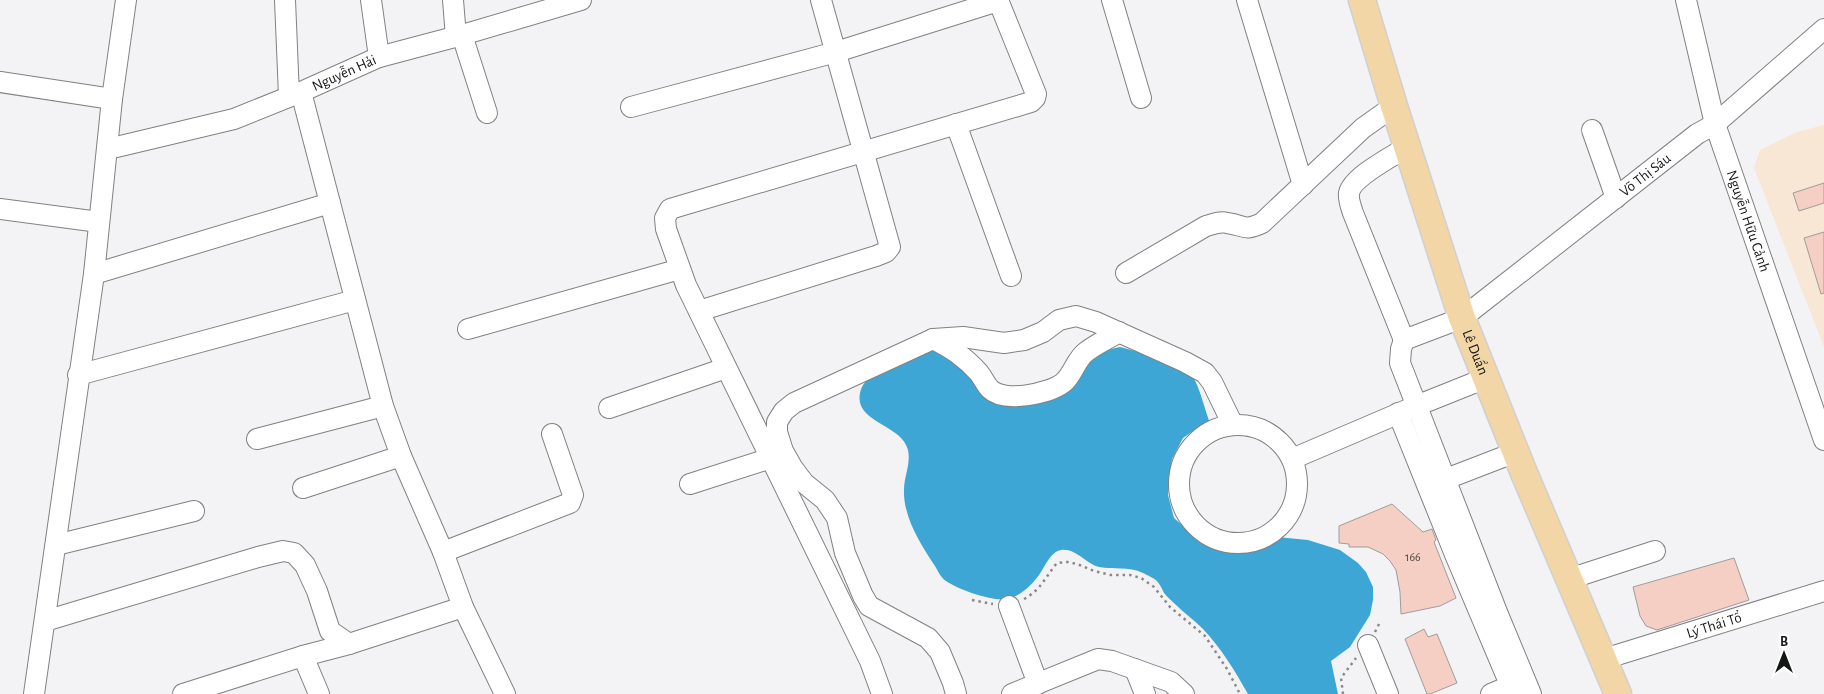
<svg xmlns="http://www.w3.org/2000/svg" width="1824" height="694" viewBox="0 0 1824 694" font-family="'Alegreya Sans',sans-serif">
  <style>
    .medical { fill: #f7e7d4 }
    .water { fill: #3ea6d4 }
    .building { fill: #f6cfc4; stroke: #9f9c9b }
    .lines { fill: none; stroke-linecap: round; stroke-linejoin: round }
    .minor-casing { stroke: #818183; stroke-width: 22 }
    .major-casing { stroke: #d0d0d0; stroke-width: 29 }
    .path { stroke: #89898b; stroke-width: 2.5; stroke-dasharray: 2.5 4; stroke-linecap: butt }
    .minor { stroke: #fff; stroke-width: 20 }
    .major { stroke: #f2d6a6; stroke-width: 26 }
    .labels { text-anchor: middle; stroke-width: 5; stroke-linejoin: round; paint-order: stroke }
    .number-label { font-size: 12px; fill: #4d4442 }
    .street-label { font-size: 15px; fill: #151616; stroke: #fff }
  </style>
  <rect width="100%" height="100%" fill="#f3f3f6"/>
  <path class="medical" d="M1824,125V347L1754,168L1760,150L1797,132Z"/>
  <path class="water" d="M1120,347C1140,352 1180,363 1194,379C1199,386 1206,413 1210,423L1200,426L1183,438L1172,459L1168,495L1174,518L1197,538L1217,549L1247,552L1264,546L1277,537L1308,540L1340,550L1358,563L1366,572L1373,587V600L1370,615L1350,647L1331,661L1338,694H1248C1235,671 1221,648 1203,629C1194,620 1184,613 1175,604C1171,600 1167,597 1164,593C1162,589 1160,584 1156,580C1153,578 1147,575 1143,573C1128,566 1114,570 1099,567C1086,564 1076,548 1061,550C1050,552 1045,567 1039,575C1032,585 1019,597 1007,599C993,602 957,589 946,581C941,578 938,571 935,566C921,545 903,517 904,490C904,476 911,464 908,450C902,424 854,423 860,393C865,368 910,358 932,350L939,351L1021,402C1052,381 1083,354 1120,347Z"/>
  <g class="building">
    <path d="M1824,183V203L1799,211L1793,193Z"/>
    <path d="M1824,232V293L1821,294L1804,238Z"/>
    <path d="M1392,504L1423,532L1432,529L1436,540L1434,542L1456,598L1440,606L1401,614L1400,592L1396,570L1390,561L1383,554L1368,547H1349V544L1339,543V526Z"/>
    <path d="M1734,558L1749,600L1657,630L1646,626L1640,616L1633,587Z"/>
    <path d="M1424,629L1428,637L1437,634L1457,683L1430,694H1427L1405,639Z"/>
  </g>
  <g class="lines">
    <g class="minor-casing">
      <g id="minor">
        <path d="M285,0L289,96"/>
        <path d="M371,0L379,57"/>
        <path d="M453,0L456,37"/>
        <path d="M1112,0L1141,98"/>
        <path d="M1247,0L1303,185"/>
        <path id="s1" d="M1686,0L1715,124L1824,440"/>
        <path d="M462,35L487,113"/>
        <path d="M0,82L112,99"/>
        <path d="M301,92L383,406L401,456L443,552L463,607L505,694"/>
        <path d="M631,107L836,52L998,1"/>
        <path d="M956,124L1011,276"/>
        <path d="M1592,130L1616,198"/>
        <path id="s2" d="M108,149L234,119L301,92L379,57L462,35L581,0"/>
        <path d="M0,209L99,222"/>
        <path d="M1126,273L1206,226C1213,224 1220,221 1227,223C1245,225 1243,232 1262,223L1363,128L1394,106"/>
        <path d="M94,274L330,203"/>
        <path d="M699,311L876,256L886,252L890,247L821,0"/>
        <path d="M468,329L680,269"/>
        <path d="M933,339C951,348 965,357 979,373C983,378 986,385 990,389C1004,403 1048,394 1063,383C1073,375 1076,359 1086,352C1096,344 1108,339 1119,332"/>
        <path d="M1404,340L1353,213C1351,207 1348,199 1349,193C1352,177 1393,156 1407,147"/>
        <path d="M78,375L355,300"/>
        <path d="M609,408L726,368"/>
        <path d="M1398,413L1456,557L1514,694"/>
        <circle cx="1238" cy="484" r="59"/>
        <path d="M257,439L383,406"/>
        <path d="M1292,459L1416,406L1486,378"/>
        <path d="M1446,479L1516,452"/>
        <path d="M690,484L771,458"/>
        <path d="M303,488L401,456"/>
        <path d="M56,545L194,511"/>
        <path d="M443,552L570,503L573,495L552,434"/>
        <path d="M1569,579L1655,551"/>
        <path d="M1009,606L1038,684"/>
        <path d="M45,621L258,557L283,551L294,553L305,565L317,591L330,631L349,644"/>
        <path d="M1368,645L1388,694"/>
        <path d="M303,656L319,694"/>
        <path id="s3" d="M1604,659L1824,591"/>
        <path d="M1135,669L1145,694"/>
        <path d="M34,694L94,274L112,99L126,0"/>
        <path d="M183,694L303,656L349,644L463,607"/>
        <path d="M882,694L870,661L686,285L666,229L665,218L670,209L1031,102L1035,98L1036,94L998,0"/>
        <path d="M956,694L953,683L940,652L928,638L869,606L863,596L845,553L837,518L825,500L804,483L792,467L783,451L777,432V422L784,411L794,403L933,339L963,337L1004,343L1024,340L1043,332L1059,320L1076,316L1096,322L1185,362L1205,373L1212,382L1233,425"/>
        <path d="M1012,694L1098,659L1112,661L1171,682L1184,694"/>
        <path d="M1491,694L1510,686"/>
        <path id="s4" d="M1531,694L1497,612L1400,363L1401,349L1404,340L1462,318L1697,134L1715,124L1824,29"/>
      </g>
    </g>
    <g class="major-casing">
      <g id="major">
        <path id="s5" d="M1362,0L1394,106L1462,318L1524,473L1618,694"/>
      </g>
    </g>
    <g class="path">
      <path d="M1024,599C1041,590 1046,576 1057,563L1067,562L1077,564L1094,571L1111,575H1130L1141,578L1154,587L1170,607L1205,636L1227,669L1240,694"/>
      <path d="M972,600L993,604"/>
      <path d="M1375,632L1379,624"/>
      <path d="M1343,694L1341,678L1356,658"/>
    </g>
    <use href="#minor" class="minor"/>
    <use href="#major" class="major"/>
  </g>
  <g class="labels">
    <g class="number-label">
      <text x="1413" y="561">166</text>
    </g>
    <g class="street-label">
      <text dy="5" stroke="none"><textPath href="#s2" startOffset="249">Nguyễn Hải</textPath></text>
      <text dy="5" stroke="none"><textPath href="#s4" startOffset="674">Võ Thị Sáu</textPath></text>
      <text dy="5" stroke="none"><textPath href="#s1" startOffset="230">Nguyễn Hữu Cảnh</textPath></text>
      <text dy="5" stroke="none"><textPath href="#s5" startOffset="370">Lê Duẩn</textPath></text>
      <text dy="5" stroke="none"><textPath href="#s3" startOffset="115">Lý Thái Tổ</textPath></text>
    </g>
  </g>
  <g transform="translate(1784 654)" stroke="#ffffff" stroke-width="4" paint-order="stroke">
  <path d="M0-4L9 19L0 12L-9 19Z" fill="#151616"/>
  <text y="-8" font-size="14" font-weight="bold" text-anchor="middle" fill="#151616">B</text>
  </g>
</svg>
